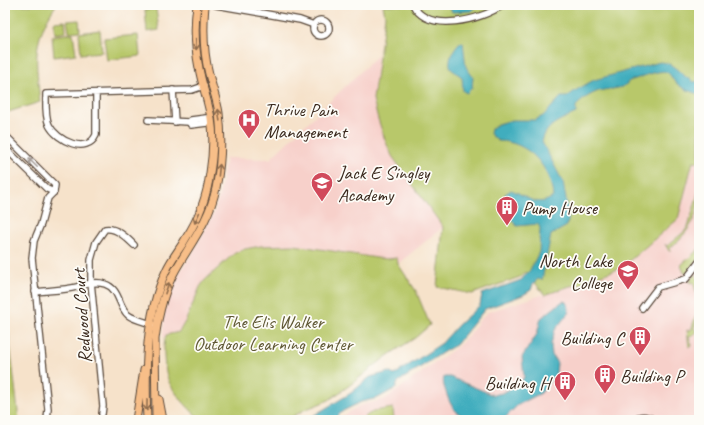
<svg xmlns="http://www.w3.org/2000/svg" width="704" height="425" viewBox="0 0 704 425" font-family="Caveat,sans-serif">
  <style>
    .built { fill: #f7d0ca }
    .green { fill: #b8c86b; stroke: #7a7944 }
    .water { fill: #3fadbe; stroke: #3d6c6e }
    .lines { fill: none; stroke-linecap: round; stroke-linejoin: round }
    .minor-casing { stroke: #574638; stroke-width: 8 }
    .major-casing { stroke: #574638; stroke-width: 9 }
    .minor { stroke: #fff; stroke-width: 5.5 }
    .major { stroke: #f7be88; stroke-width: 7 }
    .oneway { stroke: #906d4e }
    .oneway2 { stroke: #a79f9a }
    .labels { text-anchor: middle; stroke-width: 3.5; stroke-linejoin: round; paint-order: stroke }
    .poi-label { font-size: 19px; fill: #3b2a1e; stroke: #fdfcf7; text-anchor: start }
    .street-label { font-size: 19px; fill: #3b2a1e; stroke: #fdfcf7 }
    .park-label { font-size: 19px; fill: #605935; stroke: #fdfcf7 }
  </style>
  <rect width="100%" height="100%" fill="#fdfcf7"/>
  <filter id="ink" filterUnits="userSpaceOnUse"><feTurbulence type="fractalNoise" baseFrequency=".025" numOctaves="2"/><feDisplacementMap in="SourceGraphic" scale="8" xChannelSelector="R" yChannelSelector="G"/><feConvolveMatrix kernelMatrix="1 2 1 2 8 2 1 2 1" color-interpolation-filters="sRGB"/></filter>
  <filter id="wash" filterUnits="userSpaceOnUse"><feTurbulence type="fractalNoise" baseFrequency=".012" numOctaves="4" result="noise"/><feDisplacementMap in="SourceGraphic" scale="16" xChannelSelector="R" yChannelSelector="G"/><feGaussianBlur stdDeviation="0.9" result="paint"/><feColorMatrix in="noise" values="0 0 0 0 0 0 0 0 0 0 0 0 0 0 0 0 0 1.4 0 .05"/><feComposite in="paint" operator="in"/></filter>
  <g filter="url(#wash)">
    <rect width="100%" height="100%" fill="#f6e2ca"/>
    <g class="built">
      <path d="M378,55L373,99L378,119L385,140L392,156L443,227L398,264L183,341L163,337L164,316L169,295L177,277L194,250L214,213L220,192L226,158L270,159Z"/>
      <path d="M693,160L699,162V420H338L358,406L385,399L457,347L469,335L479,321L488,312L570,286L590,283L593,278L621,268L678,219Z"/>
    </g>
    <g class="green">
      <path d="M5,5H56C31,43 36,59 40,102L5,113Z"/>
      <path d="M383,5H699V162L693,161L678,219L621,268L593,278L590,283L570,286L545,295L526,272L520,277L472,294L437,287L443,227L392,156L385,140L378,119L373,99L385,16Z"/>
      <path d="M156,9L159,30L147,32L145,10Z"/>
      <path d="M79,20L80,31L69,32L67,21Z"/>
      <path d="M65,21L66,32L55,34L54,22Z"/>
      <path d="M100,30L102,52L81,54L79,33Z"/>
      <path d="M73,33L76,54L54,57L52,36Z"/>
      <path d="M138,35L140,56L107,60L104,38Z"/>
      <path d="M699,190C699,217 690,231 670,248L671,251H669L665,244L667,246L685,231L689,224Z"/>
      <path d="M294,245L377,258L387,259L397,258L398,264L416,291L430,325L415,338L387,356L350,385L329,400L304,410L287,420H202C193,414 175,394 170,384C164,372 162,348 166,335L179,332L186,320L200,287L205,280L229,258L235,253L245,249L261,246Z"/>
      <path d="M699,249V258L687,273H684L681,265Z"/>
      <path d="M696,274L697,275L696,278L699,279V312L698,314L697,313C699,302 697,293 693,282L690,283C689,280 692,276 696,274Z"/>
      <path d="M5,302L19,420H5Z"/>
      <path d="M696,315H699L694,329L697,330L696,333L689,337L692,345L689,347L687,330H691Z"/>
      <path d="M393,408L394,420H362C370,410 381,410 393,408Z"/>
    </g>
    <g class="water">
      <path d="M449,5H478L471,11L455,12H452Z"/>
      <path d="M463,42L466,67L473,77L472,88L467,93L463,91L462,77L451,69C447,59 453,50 459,43Z"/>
      <path d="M660,62C674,62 679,74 691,80L694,82L699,81V94C690,92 681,88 674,81C671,77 670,73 666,72C659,69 637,79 629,81C623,92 604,87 594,93C587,96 581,101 576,106V113C561,120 546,124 542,142L563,182L569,216L567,226L551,235L542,280L538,279L533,284L531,290L523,295L485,309L456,345L445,351L398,382L396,388L378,398L361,402L343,411L334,420H306L351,393L370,377L389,372L394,375L442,343L458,325L480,305L482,294L521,280L530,270L539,252L540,228L538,224L517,226C508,218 503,206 505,194L511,190C527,195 535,209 553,197C551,167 528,141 498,141L490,134L491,129L498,124L512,120H535L543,116L561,97H567C575,90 585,85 594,80Z"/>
      <path d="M563,301L566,302L568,305L569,312L555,330L551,344L552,355L557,363L556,373L541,393L518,405L503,420C478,420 456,424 447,395C445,389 442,383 444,377H450L493,395L502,393L519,385L524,377L522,357L537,334L541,318Z"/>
    </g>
  </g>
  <g filter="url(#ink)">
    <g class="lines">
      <g class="minor-casing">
        <g id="minor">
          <path d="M216,5L300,20L314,25"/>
          <path d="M413,5C428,34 481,20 503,5"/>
          <circle cx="321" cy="28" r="8"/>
          <path d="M173,90L175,122"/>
          <path d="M96,93V135C87,155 57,141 49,125C45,116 46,104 46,94L192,90L204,86"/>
          <path d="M148,120L189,122L191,125L207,123L208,120"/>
          <path d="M189,122L191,120L206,118L208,120H210"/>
          <path d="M5,135L55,185L54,192L48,198L41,224L34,241L32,258L48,409L47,420"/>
          <path d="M5,148L47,189L54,192"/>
          <path d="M35,292C47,291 60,290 72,288C83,286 93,280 105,284C120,289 118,306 128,315C135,320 146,322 154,325"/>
          <path d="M642,308L658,287L686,279L699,262"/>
          <path d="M102,414L103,406L91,282V260L96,242L105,229C116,227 127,238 134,245"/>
          <path d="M633,420C640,415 646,415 654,420"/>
        </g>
      </g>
      <g class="major-casing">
        <g id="major">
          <path d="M159,399L163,420"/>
          <path d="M136,420L144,370"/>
          <path d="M147,420C145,371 145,316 166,271C171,259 180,249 186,238C199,218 207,196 210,173C213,155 214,136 211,118C208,101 202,85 199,68C195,48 194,26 197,5"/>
          <path d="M156,420L155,339C158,316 164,290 176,269C191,243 210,219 216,188C221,164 222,137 219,113C217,100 212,87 209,74C203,51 203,28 205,5"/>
        </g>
      </g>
      <use href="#minor" class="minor"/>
      <use href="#major" class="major"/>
    </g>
    <defs><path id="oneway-shaft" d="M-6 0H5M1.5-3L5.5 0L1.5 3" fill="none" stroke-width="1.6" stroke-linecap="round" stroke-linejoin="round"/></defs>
    <g class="oneway">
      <use href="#oneway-shaft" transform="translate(196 44) rotate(87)"/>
      <use href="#oneway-shaft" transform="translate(219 115) rotate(-98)"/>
      <use href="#oneway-shaft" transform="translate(219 170) rotate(-84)"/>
      <use href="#oneway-shaft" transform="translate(197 218) rotate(114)"/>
      <use href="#oneway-shaft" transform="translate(167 288) rotate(-70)"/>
      <use href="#oneway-shaft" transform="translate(147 405) rotate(91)"/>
    </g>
    <use class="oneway2" href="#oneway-shaft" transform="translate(33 163) rotate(-135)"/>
  </g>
  <defs>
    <g id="hospital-pin" transform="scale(1.15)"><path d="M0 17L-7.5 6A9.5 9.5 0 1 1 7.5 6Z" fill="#d1495b" stroke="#fdfcf7"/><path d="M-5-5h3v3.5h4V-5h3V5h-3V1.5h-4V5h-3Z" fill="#fff"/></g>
    <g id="school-pin" transform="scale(1.15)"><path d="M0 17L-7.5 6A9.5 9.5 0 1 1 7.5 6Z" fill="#d1495b" stroke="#fdfcf7"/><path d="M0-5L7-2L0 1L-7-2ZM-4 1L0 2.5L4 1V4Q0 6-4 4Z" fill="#fff"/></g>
    <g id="building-pin" transform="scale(1.15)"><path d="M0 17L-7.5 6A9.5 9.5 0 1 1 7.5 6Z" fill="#d1495b" stroke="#fdfcf7"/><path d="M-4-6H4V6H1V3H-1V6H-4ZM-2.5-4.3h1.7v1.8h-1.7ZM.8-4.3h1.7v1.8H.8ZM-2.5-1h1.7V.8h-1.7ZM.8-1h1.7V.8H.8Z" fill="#fff"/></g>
    <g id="university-pin" transform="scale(1.15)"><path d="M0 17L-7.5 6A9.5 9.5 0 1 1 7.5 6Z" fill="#d1495b" stroke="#fdfcf7"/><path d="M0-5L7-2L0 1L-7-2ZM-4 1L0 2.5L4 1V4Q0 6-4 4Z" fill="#fff"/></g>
  </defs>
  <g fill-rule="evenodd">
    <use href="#hospital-pin" x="249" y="120"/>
    <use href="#school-pin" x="322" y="183"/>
    <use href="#building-pin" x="507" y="207"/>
    <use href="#university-pin" x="628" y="271"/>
    <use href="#building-pin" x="640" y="337"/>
    <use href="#building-pin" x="605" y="375"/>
    <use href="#building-pin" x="565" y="382"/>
  </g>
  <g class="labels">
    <g class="poi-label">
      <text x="264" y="116">Thrive Pain<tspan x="264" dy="22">Management</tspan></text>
      <text x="338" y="179">Jack E Singley<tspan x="338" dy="22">Academy</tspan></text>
      <text x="522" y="214">Pump House</text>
      <text x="612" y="267" text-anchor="end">North Lake<tspan x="612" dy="22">College</tspan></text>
      <text x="624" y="344" text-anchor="end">Building C</text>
      <text x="620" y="382">Building P</text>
      <text x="550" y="389" text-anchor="end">Building H</text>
    </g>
    <g class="street-label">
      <text transform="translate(81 316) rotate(-94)" y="7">Redwood Court</text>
    </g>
    <g class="park-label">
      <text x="273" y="328">The Elis Walker<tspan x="273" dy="22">Outdoor Learning Center</tspan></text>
    </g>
  </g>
  <rect width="704" height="425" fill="none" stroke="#fdfcf7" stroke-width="20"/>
</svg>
